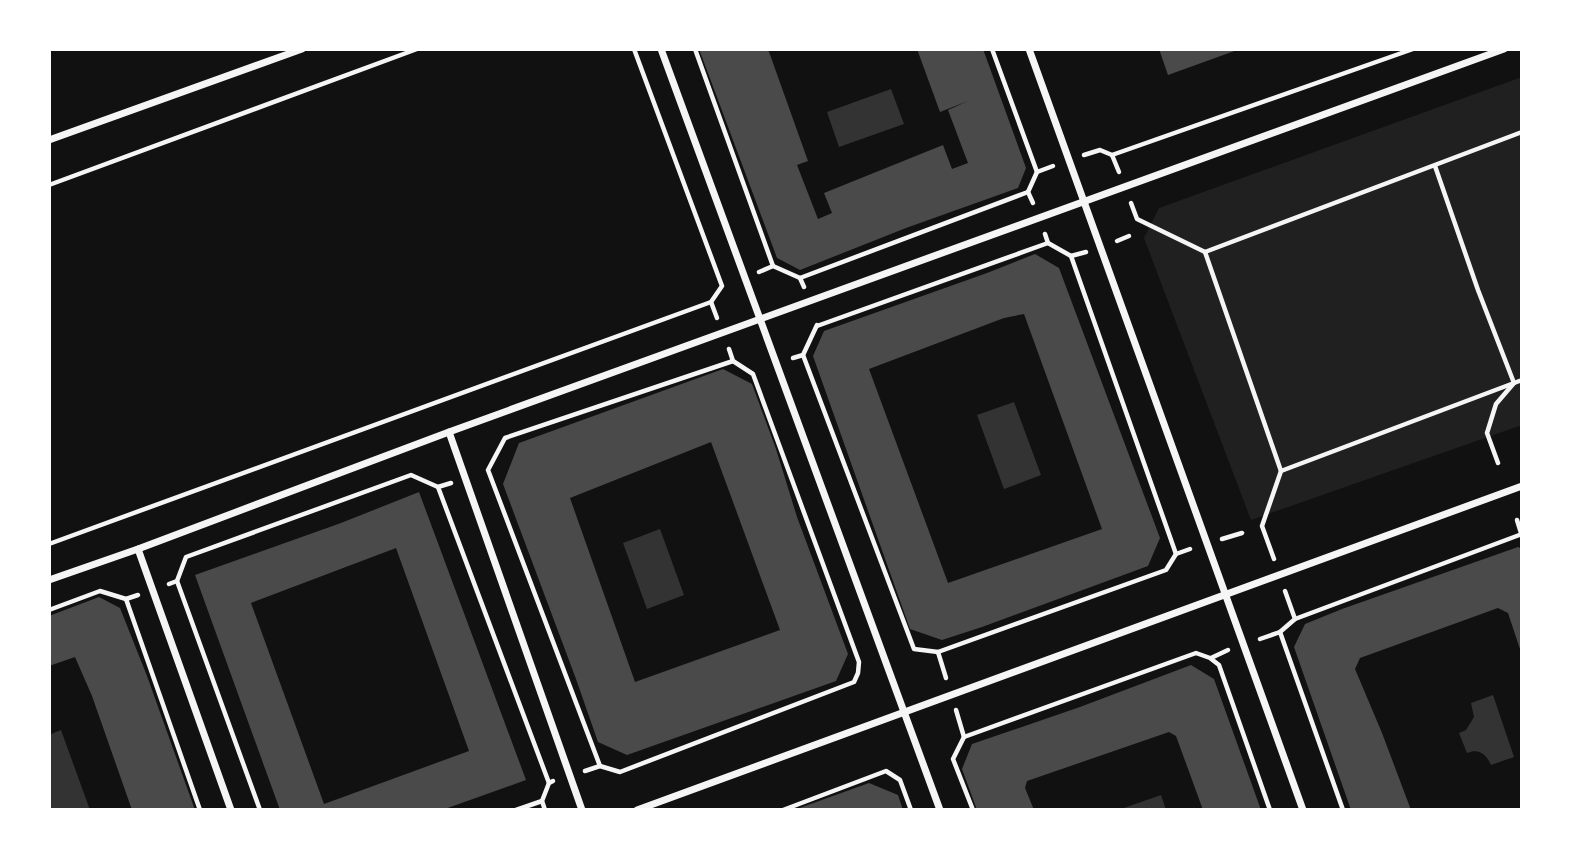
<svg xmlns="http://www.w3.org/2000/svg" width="1571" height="859" viewBox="0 0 1571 859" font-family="Helvetica,sans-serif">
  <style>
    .green { fill: #202020 }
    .water { fill: #333 }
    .building { fill: #4a4a4a; fill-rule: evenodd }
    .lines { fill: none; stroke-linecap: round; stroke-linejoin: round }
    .path { stroke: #f5f5f5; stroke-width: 4.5 }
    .minor { stroke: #f5f5f5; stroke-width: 7 }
  </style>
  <rect width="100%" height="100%" fill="#111"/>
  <path class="green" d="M1522,77V425L1251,520L1144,238L1159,208Z"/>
  <g class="water">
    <path d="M891,89L904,124L839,147L827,112Z"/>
    <path d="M1014,402L1041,475L1004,489L977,415Z"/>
    <path d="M660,529L684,595L647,609L623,543Z"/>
    <path d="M1493,695L1514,757L1491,765C1486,754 1479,748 1467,753L1459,733L1466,730L1474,717L1471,703Z"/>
    <path d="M61,730L90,810H49V735Z"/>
    <path d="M1161,795L1166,810H1121V809Z"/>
  </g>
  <g class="building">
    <path d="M699,49H768L808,161L797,165L818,219L832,213L824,193L943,145L952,169L968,163L948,110L968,101L940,112L917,49H983L1026,168L1018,188L906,228L800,270L777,258Z"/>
    <path d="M1159,49H1240L1168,75Z"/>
    <path d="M1035,254L1059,268L1160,538L1148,566L982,627L942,640L910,629L813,356L824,331L987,273ZM1024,314L1102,529L948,583L869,369L1004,318Z"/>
    <path d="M723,369L752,384L776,449L797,517L848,654L836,681L627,755L598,742L576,679L503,484L519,443ZM711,442L780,630L635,682L570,498Z"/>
    <path d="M419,492L526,780L442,810H280L195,575L341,523ZM396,548L469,751L324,804L251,603Z"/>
    <path d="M1518,547L1522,549V655L1508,613L1498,608L1360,658L1355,669L1382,733L1411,810H1351L1294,647L1305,624L1342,609Z"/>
    <path d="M99,597L120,608L147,676L195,810H132L92,696L75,657L49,666V616Z"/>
    <path d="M1191,665L1214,679L1261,810H1203L1176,736L1169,732L1027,781L1025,788L1034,810H977L962,769L972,744L1080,707Z"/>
    <path d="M869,783L898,795L903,810H794Z"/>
  </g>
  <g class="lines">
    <g class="path">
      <path d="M695,49L773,266"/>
      <path d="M992,49L1037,172"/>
      <path d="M1522,132L1205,252L1281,471L1522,380"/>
      <path d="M1084,155L1100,150L1112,155L1119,172"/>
      <path d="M1112,155L1413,49"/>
      <path d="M1435,166L1478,290L1514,383L1496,404L1487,433L1498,463"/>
      <path d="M49,185L417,49"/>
      <path d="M1033,203L1028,192L1037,172L1053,166"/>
      <path d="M1131,203L1137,219L1205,252"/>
      <path d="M1045,234L1048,243L1071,256L1086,252"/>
      <path d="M1117,241L1129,236"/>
      <path d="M1071,256L1176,554"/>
      <path d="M759,272L773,266L800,278L804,287"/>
      <path d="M800,278L1028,192"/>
      <path d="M711,302L717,318"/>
      <path d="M817,326L1048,243"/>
      <path d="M803,355L914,649L938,652L1166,570L1176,554L1190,549"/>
      <path d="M793,358L803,355L817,325"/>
      <path d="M451,483L438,487L549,783"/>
      <path d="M1517,520L1521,533"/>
      <path d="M1222,539L1242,533"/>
      <path d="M49,544L711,302L722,286L634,49"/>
      <path d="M1274,559L1262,526L1281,471"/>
      <path d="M177,581L260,810"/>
      <path d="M169,584L177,581L186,557L411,475L438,487"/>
      <path d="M126,599L200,810"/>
      <path d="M49,610L100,591L126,599L138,595"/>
      <path d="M1295,619L1522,534"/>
      <path d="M1280,632L1295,619L1285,591"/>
      <path d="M1260,639L1280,632L1343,810"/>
      <path d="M938,652L946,678"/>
      <path d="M1211,658L1228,650"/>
      <path d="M956,710L964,737"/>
      <path d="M600,766L488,470L505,438L733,361"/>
      <path d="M585,771L600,766L620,772L854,682L858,673L859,662L753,374L733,361L729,349"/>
      <path d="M516,810L542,801"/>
      <path d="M545,810L542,801L549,783L553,781"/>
      <path d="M783,810L886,771L900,780L911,810"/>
      <path d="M973,810L953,759L964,737L1196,653L1210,658L1219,665L1270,810"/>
    </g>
    <g class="minor">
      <path d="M661,49L940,810"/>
      <path d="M1029,49L1303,810"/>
      <path d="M49,140L302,49"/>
      <path d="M449,432L582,810"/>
      <path d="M138,549L231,810"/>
      <path d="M49,580L138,549L449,432L1504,49"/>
      <path d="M637,810C931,700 1227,595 1522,486"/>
    </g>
  </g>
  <rect width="1571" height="859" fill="none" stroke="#ffffff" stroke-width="102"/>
</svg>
